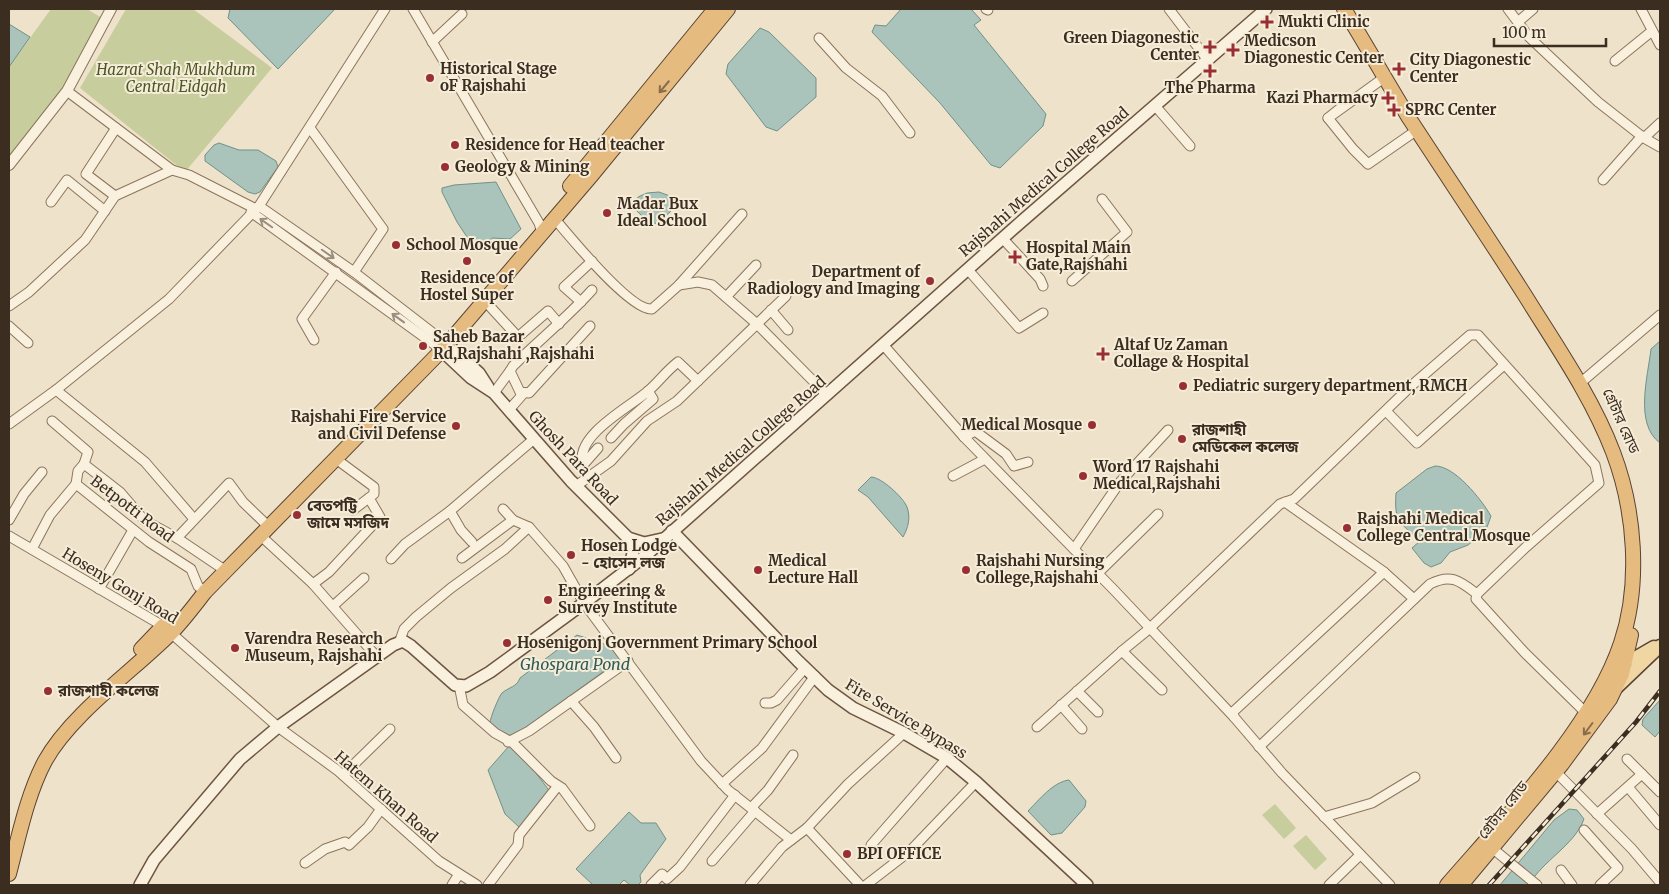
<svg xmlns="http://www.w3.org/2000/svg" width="1669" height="894" viewBox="0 0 1669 894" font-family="Merriweather,'Noto Sans Bengali',serif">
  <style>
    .green { fill: #c8cd9d }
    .water { fill: #aac3bb; stroke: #709188 }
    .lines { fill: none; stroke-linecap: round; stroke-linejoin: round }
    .minor-casing { stroke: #8b755e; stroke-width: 11 }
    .tertiary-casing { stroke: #8b755e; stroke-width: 12 }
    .secondary-casing { stroke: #6d5641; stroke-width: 14 }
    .primary-casing { stroke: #594332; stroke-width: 15 }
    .trunk-casing { stroke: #594332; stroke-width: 16 }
    .minor { stroke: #f9f0dd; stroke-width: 9 }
    .tertiary { stroke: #f9f0dd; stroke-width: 10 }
    .secondary { stroke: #f9f0dd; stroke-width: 11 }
    .primary { stroke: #f0d6a3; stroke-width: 12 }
    .trunk { stroke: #e5bb80; stroke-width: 14 }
    .rail-casing { stroke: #3c2d21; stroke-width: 4.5 }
    .rail { stroke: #f6edd9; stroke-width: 2.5; stroke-dasharray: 8; stroke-linecap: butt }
    .oneway { stroke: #886d4c }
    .oneway2 { stroke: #9a8e7f }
    .poi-dot { fill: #992f32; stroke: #f6edd9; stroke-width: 2 }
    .labels { text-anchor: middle; stroke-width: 4; stroke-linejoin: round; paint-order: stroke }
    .poi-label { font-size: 15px; font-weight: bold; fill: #3c2d21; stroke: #f6edd9; text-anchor: start }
    .park-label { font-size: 15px; font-style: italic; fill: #4d5828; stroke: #f6edd9 }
    .street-label { font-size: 15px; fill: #3c2d21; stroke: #f6edd9 }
    .water-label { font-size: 16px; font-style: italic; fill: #315b57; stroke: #f6edd9 }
  </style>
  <rect width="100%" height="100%" fill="#eee2ca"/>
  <g class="green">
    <path d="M51,9H87L102,18L61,91L9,158V67Z"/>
    <path d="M126,9H193L272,68L185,172L80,88Z"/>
    <path d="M1275,804L1296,828L1284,839L1262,815Z"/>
    <path d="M1306,835L1327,859L1315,870L1293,846Z"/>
  </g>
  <g class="water">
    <path d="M230,9H335L278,69L228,18Z"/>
    <path d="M901,9H971L981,20L974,25L1046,114L1043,126L1000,168L991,165L940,103L872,32L875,25L886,26Z"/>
    <path d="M9,24L30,37L9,67Z"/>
    <path d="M760,28L769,32L816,78V97L777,131L766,127L726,74L728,64Z"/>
    <path d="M219,143L239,150H258L276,161L278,167L260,192L255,194L248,192L205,161V155L214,145Z"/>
    <path d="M496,182L521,229L510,239L492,238L488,243L473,246L457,222L442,192V188L454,185Z"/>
    <path d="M659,192L670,196L675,202L672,210L657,224L646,220L634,208L638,197L647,193Z"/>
    <path d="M1660,341V443C1634,424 1648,376 1651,349Z"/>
    <path d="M1435,466C1455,466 1481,499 1491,516L1486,530L1468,545L1450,552L1441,563L1431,567L1424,563L1412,548L1420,541C1400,522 1394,523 1396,493L1427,469Z"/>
    <path d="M871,477C881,477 903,497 907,507C911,518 908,528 903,537L868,497L858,490Z"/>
    <path d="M577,635L613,647L621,659L518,733L509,737L490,723C490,718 499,696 502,693C509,687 517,687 520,678Z"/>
    <path d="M1660,700V731L1655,737L1642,725L1643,719Z"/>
    <path d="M509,746L521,753L551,793L519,827L505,814L488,770Z"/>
    <path d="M1069,780L1086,801L1085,807L1062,833L1051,835L1028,811C1039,800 1053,782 1069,780Z"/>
    <path d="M1569,809L1577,810L1584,819C1574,846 1543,860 1529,885H1500L1554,820Z"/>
    <path d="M629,812L641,823H656L666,839L640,875L641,882L638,885H630L624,880L619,885H593L576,869Z"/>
  </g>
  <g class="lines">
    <g class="minor-casing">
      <g id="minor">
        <path d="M413,9L539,223L542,233"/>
        <path d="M986,9L988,10"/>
        <path d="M1169,9L1207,59"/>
        <path d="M1508,9L1529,37L1598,102L1644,138L1660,147"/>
        <path d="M1641,9L1660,45"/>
        <path d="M1519,21L1533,9"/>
        <path d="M819,38L846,68L882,96L910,133"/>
        <path d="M432,42L462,14"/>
        <path d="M1615,61L1652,31"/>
        <path d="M67,91L172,170L189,175L256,209"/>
        <path d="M1348,102L1328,118L1385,77"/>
        <path d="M1157,108L1190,146"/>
        <path d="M1328,118L1353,149L1368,164L1417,130"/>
        <path d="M310,128L383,229L354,272"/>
        <path d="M1644,138L1660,123"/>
        <path d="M1603,180L1642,136"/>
        <path d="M115,196L86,174L116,128"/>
        <path d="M51,202L67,180L105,211"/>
        <path d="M259,206L354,272L442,340"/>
        <path d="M251,212L438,347"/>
        <path d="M555,219C570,237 631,311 652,309L679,285L742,214"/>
        <path d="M1005,241L1040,279L1043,286"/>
        <path d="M970,272L1019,328L1043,313"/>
        <path d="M1072,281L1127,232L1102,199"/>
        <path d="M679,285L698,282L712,285L757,324L827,395"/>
        <path d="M726,297L756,265"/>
        <path d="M484,300L518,337L548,311L559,324"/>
        <path d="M581,302L564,287L592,261"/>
        <path d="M9,306L29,292L85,240L115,196L172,170"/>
        <path d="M771,310L788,330"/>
        <path d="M9,326L28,343"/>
        <path d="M590,326L529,393L520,392L510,371L513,366C539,340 567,318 592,290"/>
        <path d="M314,340L302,319L336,272"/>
        <path d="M886,348L964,437L1114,590L1234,717L1282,773L1390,885"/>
        <path d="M1585,379L1660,315"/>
        <path d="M56,390L145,462L194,519"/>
        <path d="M494,393L510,371"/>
        <path d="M509,410L523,394"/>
        <path d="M1386,411L1417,443L1504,365"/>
        <path d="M52,421L88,452L84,464L120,492L144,520L177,538L226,571"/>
        <path d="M9,424L56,390L169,299L259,206L385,9"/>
        <path d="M964,437L975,431L1006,454L1014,466L1028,462"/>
        <path d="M611,438L624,424L653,399L648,391"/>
        <path d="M598,448L583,465C574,436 628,408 647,392C658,383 666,371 678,362L698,381"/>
        <path d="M336,459L374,487V494L353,510"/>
        <path d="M84,464L78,471L76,484L149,542L191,569L198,586L205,592"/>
        <path d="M953,476L985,459"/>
        <path d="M576,486L611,461L647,421L677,401L786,296"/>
        <path d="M1285,502L1384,572L1414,599"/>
        <path d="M503,509L513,520L529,527L563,566L584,603L701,761L728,790L791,840"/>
        <path d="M450,511L461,530L472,542"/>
        <path d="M9,520L24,494L42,472"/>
        <path d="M9,536L163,626L278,727L337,770L439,861L477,885"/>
        <path d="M261,536L313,584L376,656"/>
        <path d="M177,538L229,483L243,502L269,527"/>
        <path d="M32,549L50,515L76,484"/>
        <path d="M1074,549L1120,482L1168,430"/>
        <path d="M462,558L513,520"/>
        <path d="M391,559L405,544L450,511L534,439"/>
        <path d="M1098,573L1158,514"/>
        <path d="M313,584L329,572L380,517L369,498"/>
        <path d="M99,589L133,530"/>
        <path d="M333,606L364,578"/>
        <path d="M399,643L404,629L416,617L451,588L505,549L529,527"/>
        <path d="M1122,651L1162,690"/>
        <path d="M459,685L463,705L495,733L513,743L551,781L562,788L590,826"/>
        <path d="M1077,691L1098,712"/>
        <path d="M571,701L594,727L616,758"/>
        <path d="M765,703H771L777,700L805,668"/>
        <path d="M1061,705L1082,729"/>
        <path d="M1234,717L1233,712L1384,572"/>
        <path d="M1037,727L1122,651L1149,629L1280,504L1294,499L1411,386L1470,335H1478L1595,465L1599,483L1526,547L1477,594L1476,599L1525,653L1586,713"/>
        <path d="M508,742L529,731L628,661"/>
        <path d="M1259,747L1430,584C1451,573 1460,581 1477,594"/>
        <path d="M1627,759L1660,792"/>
        <path d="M1555,771L1632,849L1660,882"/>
        <path d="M343,775L390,729"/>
        <path d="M722,784L762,748L815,676"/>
        <path d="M1628,787L1660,825"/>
        <path d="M751,808L768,790L793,755"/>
        <path d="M1597,814L1642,774"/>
        <path d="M1324,817L1372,803L1415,777"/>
        <path d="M807,828L860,885"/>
        <path d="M1584,830L1618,868L1600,885"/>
        <path d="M871,845L947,758"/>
        <path d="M1492,848L1537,885"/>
        <path d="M712,861L755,811"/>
        <path d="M305,863L325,849L345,842L349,845L368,827L381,809"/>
        <path d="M1561,870L1572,885"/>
        <path d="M452,885L459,874"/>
        <path d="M488,885L518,845L519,835L557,787"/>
        <path d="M651,885L662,874L667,879L680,867L735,795"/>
        <path d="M750,885L782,847L807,828L848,784L904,733"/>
        <path d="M866,885L910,851L976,782"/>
        <path d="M1329,885L1360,855"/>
      </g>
    </g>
    <g class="tertiary-casing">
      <path id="tertiary" d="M9,165L67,91L111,9"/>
    </g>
    <g class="secondary-casing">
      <g id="secondary">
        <path d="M442,340L479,373L488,387"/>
        <path d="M438,347L471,378L494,393L571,481L628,538L644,543L662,539"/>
        <path d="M672,531L798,661L828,690L853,708L904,733L947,758L976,782L1087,885"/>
        <path d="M628,538L633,553L629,569"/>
        <path d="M140,885L154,860L240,759L278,727L393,645L403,641L411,646L455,685L466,686L490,672L584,603L645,556L1013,229L1266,9"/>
      </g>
    </g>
    <g class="primary-casing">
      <g id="primary">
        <path d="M1618,662L1635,658L1654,647"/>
        <path d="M1615,689L1660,646"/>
      </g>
    </g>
    <g class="trunk-casing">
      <g id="trunk">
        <path d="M1344,9C1366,45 1387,82 1409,118C1448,178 1488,237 1526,297C1557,347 1592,397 1613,452C1635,510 1641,584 1621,643C1593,727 1505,818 1447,885"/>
        <path d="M570,186L715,9"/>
        <path d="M141,649L163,626"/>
        <path d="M9,874C19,836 27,795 45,761C71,714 133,671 171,633C183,621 194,606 205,592L443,349L591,176L728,9"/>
        <path d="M1461,885L1562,764L1610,699L1622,674L1631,635"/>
      </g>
    </g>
    <use href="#minor" class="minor"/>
    <use href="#tertiary" class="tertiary"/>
    <use href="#secondary" class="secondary"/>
    <use href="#primary" class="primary"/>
    <use href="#trunk" class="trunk"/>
    <g class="rail-casing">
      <path id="rail" d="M1489,885L1636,722L1660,691"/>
    </g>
    <use href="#rail" class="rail"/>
  </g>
  <defs><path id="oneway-shaft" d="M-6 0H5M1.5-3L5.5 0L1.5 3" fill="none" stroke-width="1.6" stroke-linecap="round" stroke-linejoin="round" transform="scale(1.25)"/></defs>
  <g class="oneway">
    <use href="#oneway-shaft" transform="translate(664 87) rotate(130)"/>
    <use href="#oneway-shaft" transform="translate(1588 729) rotate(127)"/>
  </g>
  <g class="oneway2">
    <use href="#oneway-shaft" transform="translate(266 223) rotate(-145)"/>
    <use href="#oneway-shaft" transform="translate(328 254) rotate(35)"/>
    <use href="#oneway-shaft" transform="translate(398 318) rotate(-144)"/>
  </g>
  <g class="poi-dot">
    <path d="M1264.5 14.5h5v5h5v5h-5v5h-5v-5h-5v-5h5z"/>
    <path d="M1207.5 39.5h5v5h5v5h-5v5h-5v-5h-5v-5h5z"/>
    <path d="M1230.5 42.5h5v5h5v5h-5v5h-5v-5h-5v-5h5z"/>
    <path d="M1396.5 61.5h5v5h5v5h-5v5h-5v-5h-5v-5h5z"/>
    <path d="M1207.5 63.5h5v5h5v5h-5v5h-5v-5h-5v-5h5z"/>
    <circle cx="430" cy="78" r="5"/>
    <path d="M1385.5 90.5h5v5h5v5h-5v5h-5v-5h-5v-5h5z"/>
    <path d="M1391.5 102.5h5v5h5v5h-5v5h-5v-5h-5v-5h5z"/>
    <circle cx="455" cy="145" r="5"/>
    <circle cx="445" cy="167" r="5"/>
    <circle cx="607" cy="213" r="5"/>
    <circle cx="396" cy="245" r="5"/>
    <path d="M1012.5 249.5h5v5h5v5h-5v5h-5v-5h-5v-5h5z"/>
    <circle cx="467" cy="261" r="5"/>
    <circle cx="930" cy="281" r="5"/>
    <circle cx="423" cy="346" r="5"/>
    <path d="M1100.5 346.5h5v5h5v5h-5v5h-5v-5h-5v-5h5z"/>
    <circle cx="1183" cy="386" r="5"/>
    <circle cx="1092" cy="425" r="5"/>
    <circle cx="456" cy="426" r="5"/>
    <circle cx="1182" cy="439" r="5"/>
    <circle cx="1083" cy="476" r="5"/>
    <circle cx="297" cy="515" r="5"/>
    <circle cx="1347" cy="528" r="5"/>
    <circle cx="571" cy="555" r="5"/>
    <circle cx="758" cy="570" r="5"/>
    <circle cx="966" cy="570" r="5"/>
    <circle cx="548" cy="600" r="5"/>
    <circle cx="507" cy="643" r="5"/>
    <circle cx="235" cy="648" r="5"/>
    <circle cx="48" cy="691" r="5"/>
    <circle cx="847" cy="854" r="5"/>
  </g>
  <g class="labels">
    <g class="poi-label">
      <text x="1278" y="27">Mukti Clinic</text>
      <text x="1199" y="43" text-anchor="end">Green Diagonestic<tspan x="1199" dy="17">Center</tspan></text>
      <text x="1244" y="46">Medicson<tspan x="1244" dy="17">Diagonestic Center</tspan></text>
      <text x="1410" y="65">City Diagonestic<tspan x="1410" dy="17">Center</tspan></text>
      <text x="440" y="74">Historical Stage<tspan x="440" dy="17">oF Rajshahi</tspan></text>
      <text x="1210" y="93" text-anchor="middle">The Pharma</text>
      <text x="1378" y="103" text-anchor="end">Kazi Pharmacy</text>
      <text x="1405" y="115">SPRC Center</text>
      <text x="465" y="150">Residence for Head teacher</text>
      <text x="455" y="172">Geology &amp; Mining</text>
      <text x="617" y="209">Madar Bux<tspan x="617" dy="17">Ideal School</tspan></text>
      <text x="406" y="250">School Mosque</text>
      <text x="1026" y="253">Hospital Main<tspan x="1026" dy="17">Gate,Rajshahi</tspan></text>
      <text x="920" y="277" text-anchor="end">Department of<tspan x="920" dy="17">Radiology and Imaging</tspan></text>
      <text x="467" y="283" text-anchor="middle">Residence of<tspan x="467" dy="17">Hostel Super</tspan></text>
      <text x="433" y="342">Saheb Bazar<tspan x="433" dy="17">Rd,Rajshahi ,Rajshahi</tspan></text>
      <text x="1114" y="350">Altaf Uz Zaman<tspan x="1114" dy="17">Collage &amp; Hospital</tspan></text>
      <text x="1193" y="391">Pediatric surgery department, RMCH</text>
      <text x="446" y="422" text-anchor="end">Rajshahi Fire Service<tspan x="446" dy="17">and Civil Defense</tspan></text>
      <text x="1082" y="430" text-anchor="end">Medical Mosque</text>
      <text x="1192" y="435">রাজশাহী<tspan x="1192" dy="17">মেডিকেল কলেজ</tspan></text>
      <text x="1093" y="472">Word 17 Rajshahi<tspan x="1093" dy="17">Medical,Rajshahi</tspan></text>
      <text x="307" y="511">বেতপট্টি<tspan x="307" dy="17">জামে মসজিদ</tspan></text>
      <text x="1357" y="524">Rajshahi Medical<tspan x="1357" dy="17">College Central Mosque</tspan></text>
      <text x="581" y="551">Hosen Lodge<tspan x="581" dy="17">- হোসেন লজ</tspan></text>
      <text x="768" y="566">Medical<tspan x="768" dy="17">Lecture Hall</tspan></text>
      <text x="976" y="566">Rajshahi Nursing<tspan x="976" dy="17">College,Rajshahi</tspan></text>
      <text x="558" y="596">Engineering &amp;<tspan x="558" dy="17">Survey Institute</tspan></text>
      <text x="245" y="644">Varendra Research<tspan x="245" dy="17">Museum, Rajshahi</tspan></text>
      <text x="517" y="648">Hosenigonj Government Primary School</text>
      <text x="58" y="696">রাজশাহী কলেজ</text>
      <text x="857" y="859">BPI OFFICE</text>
    </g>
    <g class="park-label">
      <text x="176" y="75">Hazrat Shah Mukhdum<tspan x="176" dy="17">Central Eidgah</tspan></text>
    </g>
    <g class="street-label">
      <text transform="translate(1044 182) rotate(-41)" y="5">Rajshahi Medical College Road</text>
      <text transform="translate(1621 421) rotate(66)" y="5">গ্রেটার রোড</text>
      <text transform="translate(741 451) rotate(-41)" y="5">Rajshahi Medical College Road</text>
      <text transform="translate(573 458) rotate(47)" y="5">Ghosh Para Road</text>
      <text transform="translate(132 509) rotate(37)" y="5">Betpotti Road</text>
      <text transform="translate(120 586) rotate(31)" y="5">Hoseny Gonj Road</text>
      <text transform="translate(906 719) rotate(31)" y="5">Fire Service Bypass</text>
      <text transform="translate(386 797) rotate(41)" y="5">Hatem Khan Road</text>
      <text transform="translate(1503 810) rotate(-51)" y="5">গ্রেটার রোড</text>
    </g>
    <g class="water-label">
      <text x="575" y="670">Ghospara Pond</text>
    </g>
  </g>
  <rect width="1669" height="894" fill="none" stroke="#3c2d21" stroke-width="20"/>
  <path d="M1494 38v8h112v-8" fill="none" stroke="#3c2d21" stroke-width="2.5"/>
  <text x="1502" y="38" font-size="15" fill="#3c2d21" stroke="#f6edd9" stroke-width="4" paint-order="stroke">100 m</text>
</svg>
